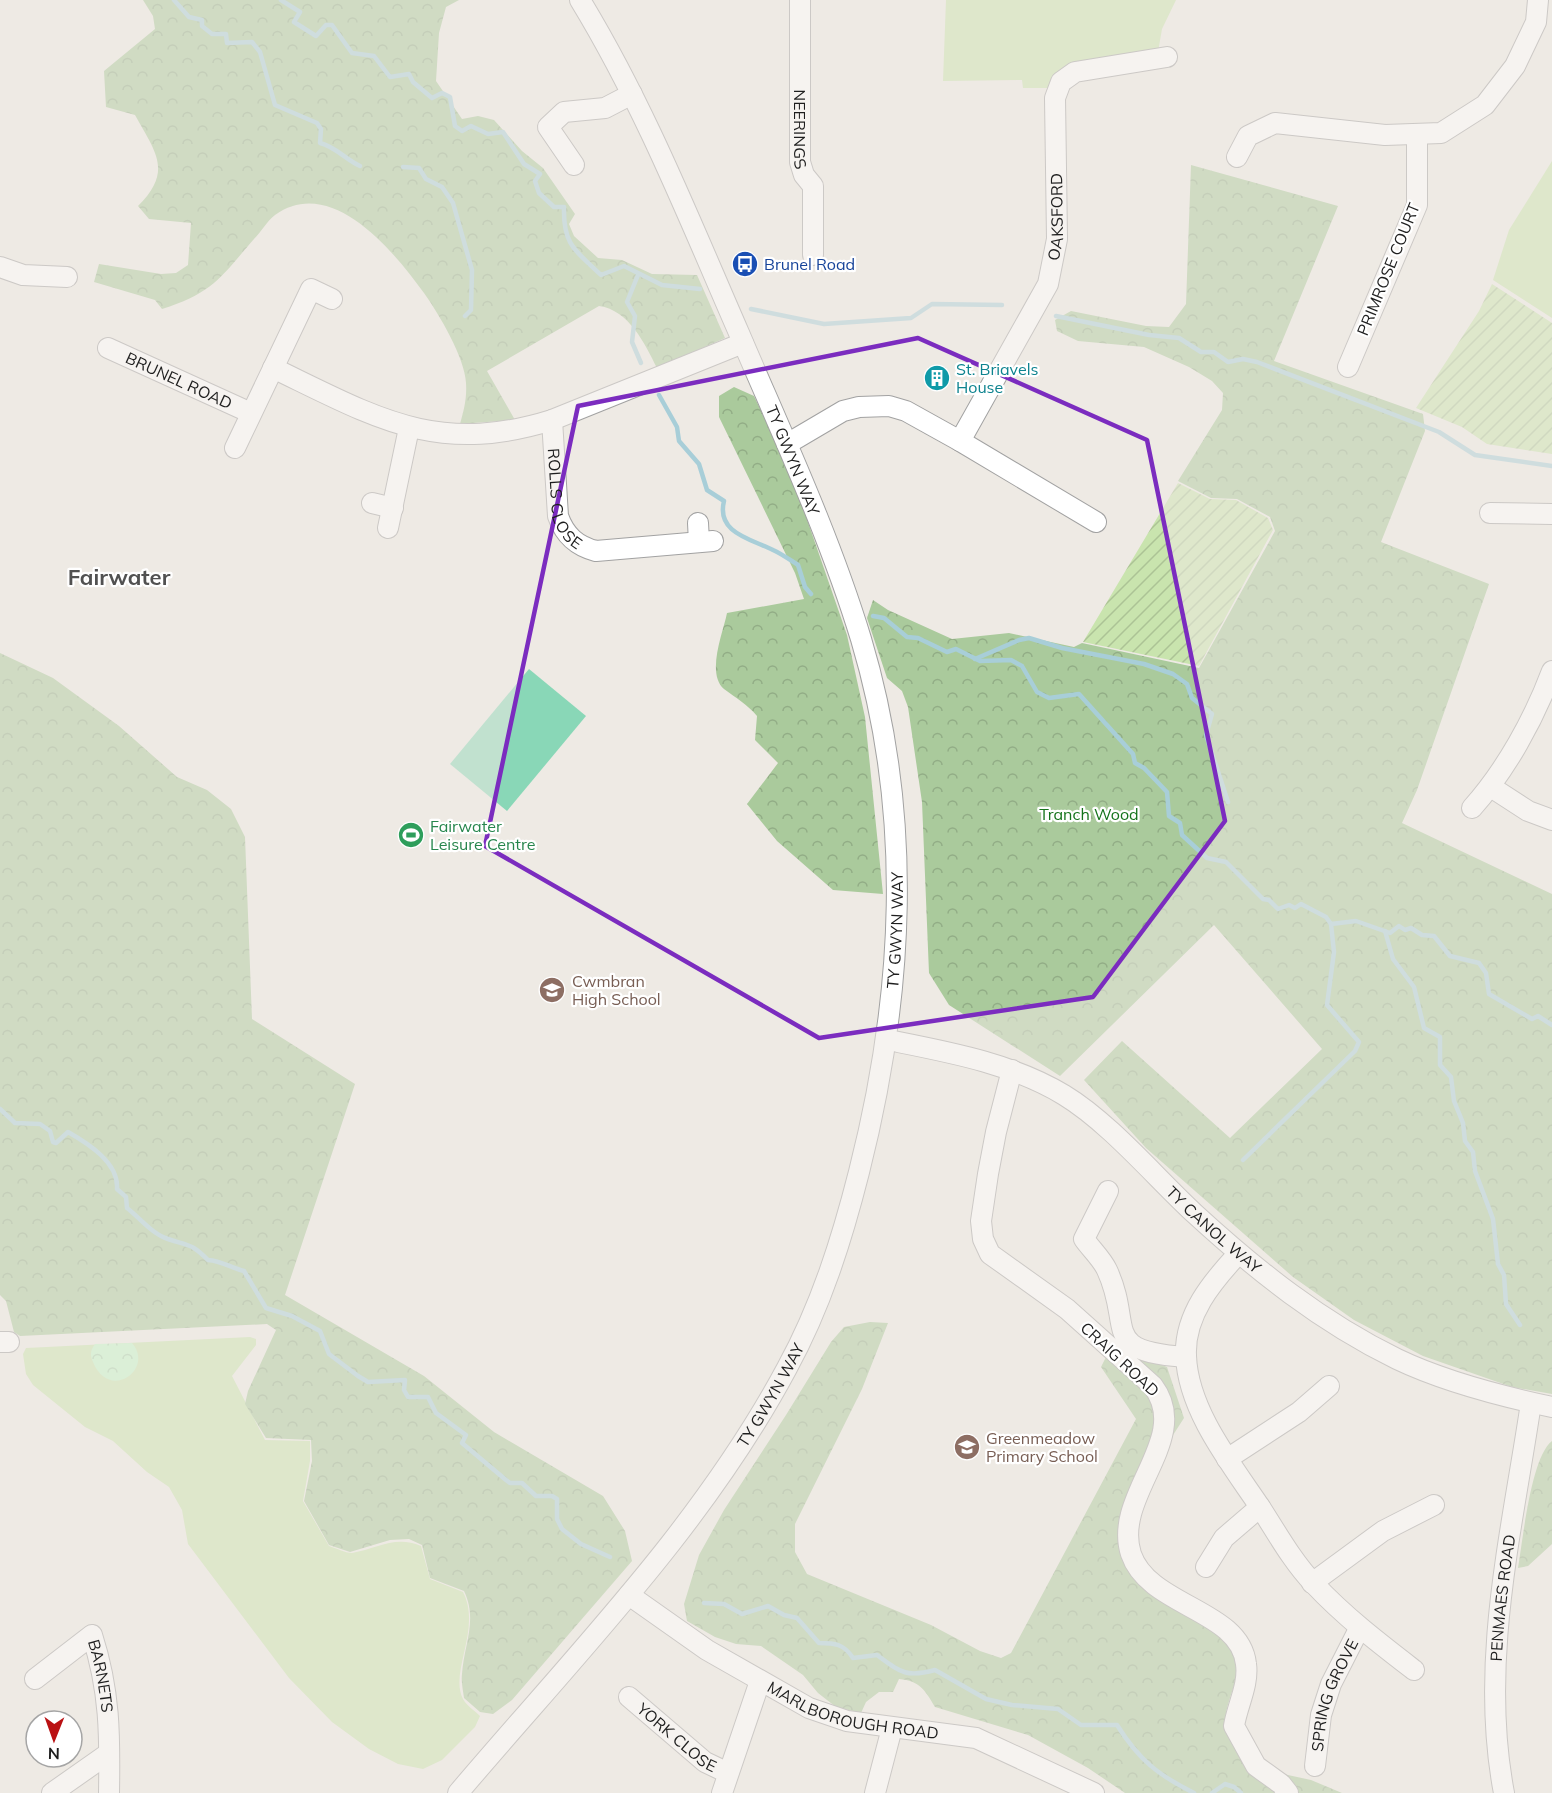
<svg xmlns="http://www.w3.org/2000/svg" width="1552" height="1793" viewBox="0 0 1552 1793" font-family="Mulish,sans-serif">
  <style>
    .grass { fill: #c9e4ae }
    .forest { fill: url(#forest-crowns) }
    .park { fill: url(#park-crowns) }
    .garden { fill: url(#garden-furrows) }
    .pitch { fill: #89d7b7 }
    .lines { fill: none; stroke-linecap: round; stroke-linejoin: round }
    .stream { stroke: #a8ced8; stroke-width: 4.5 }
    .minor-casing { stroke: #a2a2a2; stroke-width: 22 }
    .minor { stroke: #fff; stroke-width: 20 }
    .marked { fill: none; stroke: #7b2cbf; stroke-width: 4.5; stroke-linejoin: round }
    .labels { text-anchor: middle; stroke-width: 4.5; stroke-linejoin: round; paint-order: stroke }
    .street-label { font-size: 16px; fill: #1e1e1e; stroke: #fff }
    .transit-label { font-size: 16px; fill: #164399; stroke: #fff; text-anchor: start }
    .culture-label { font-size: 16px; fill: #0d838f; stroke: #fff; text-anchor: start }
    .park-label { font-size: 16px; fill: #14731b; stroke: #fff }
    .leisure-label { font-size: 16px; fill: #27864d; stroke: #fff; text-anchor: start }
    .education-label { font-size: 16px; fill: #785e54; stroke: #fff; text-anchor: start }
    .district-label { font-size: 22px; font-weight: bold; fill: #515151; stroke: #fff }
  </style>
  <defs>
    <pattern id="forest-crowns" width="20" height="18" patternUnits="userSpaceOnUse" patternTransform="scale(1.5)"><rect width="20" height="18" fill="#aaca9c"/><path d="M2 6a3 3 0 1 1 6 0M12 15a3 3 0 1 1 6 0" fill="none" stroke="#92ad86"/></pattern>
    <pattern id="park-crowns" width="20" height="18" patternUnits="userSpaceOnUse" patternTransform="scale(1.5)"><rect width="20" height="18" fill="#c4f5c8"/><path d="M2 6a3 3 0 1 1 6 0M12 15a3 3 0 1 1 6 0" fill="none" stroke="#a8d2ab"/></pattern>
    <pattern id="garden-furrows" width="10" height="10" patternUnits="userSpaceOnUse" patternTransform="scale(1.5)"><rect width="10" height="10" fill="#c9e4ae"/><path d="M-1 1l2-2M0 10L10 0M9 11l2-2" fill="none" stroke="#acc395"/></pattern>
  </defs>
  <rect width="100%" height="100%" fill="#eeeae4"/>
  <g class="grass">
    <path d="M946,0H1176L1162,29L1158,52L1066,66L1052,78L1048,88H1023L1022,80L943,81Z"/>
    <path d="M1552,161V318L1493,280L1509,230Z"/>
    <path d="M250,1337L256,1339V1345L232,1376L265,1440L310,1441V1461L303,1501L329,1546C336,1548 345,1553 352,1553C377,1549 395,1535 421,1546L430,1579L463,1592C482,1629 449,1672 463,1699C466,1705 475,1711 480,1716L475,1727L442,1760L423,1769L398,1764L369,1749L332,1722L289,1678L188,1544L182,1510L169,1487L147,1472L113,1441L85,1427L33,1385L26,1374L23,1354L26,1348Z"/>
  </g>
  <g class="forest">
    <path d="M143,0H459L446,7L439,33L436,81L462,119L478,116L494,120L522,151L543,168L575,214L569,224L574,236L598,258L622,260L652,274L697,275L725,338L657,368C645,344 629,310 599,306L487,371L515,420L460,424C464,410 467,398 466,383C465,358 439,314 424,293C395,253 332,174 275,215C267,221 261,232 254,239C221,277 213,293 162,309L155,300L94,282L99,264L161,274L176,273L188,265L191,223L149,219L138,206C173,171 156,153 135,115L106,107L104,71L155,29L153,16Z"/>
    <path d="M1191,165L1338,206L1274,361L1423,414L1425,431L1381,542L1489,584L1417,790L1402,823L1552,894V1394L1512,1387L1423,1356L1354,1320L1293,1277L1146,1148L1084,1080L1122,1041L1230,1138L1322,1049L1214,925L1060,1076L949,1005L929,973L922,802L908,707L902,691L887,678L867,618L873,600L888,610L952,639L1009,633L1074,647L1082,643L1199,668L1275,531L1270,517L1237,499L1211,498L1178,481L1222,410L1223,393L1212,381L1189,367L1144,347L1078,341L1057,331L1055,320L1071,311L1146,326L1169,327L1186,304Z"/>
    <path d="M734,387L754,396L792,476L847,635L865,717L883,894L833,890L777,841L747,804L778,763L755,740L757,716C748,705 736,698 724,689C706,673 723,633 727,613L804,599L795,573L719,417V396Z"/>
    <path d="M0,653L53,678L119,726L177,777L207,790L231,809L245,837L252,1019L355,1084L285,1295L424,1376L494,1432L603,1496L625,1531L632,1561L512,1700L493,1714L480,1712L464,1698C463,1690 461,1682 462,1674C464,1644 478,1620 464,1591L430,1578L422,1545L409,1539L390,1540L350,1552L329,1545L304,1501L312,1461L311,1440L266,1438L245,1404L248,1391L276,1330L267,1324L20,1336L14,1332L6,1301L0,1295Z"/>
    <path d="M870,1322L888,1323L862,1389L795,1524V1552L807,1574L931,1625L980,1651L1001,1658L1011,1653L1136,1419L1101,1367L1108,1353L1128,1351L1167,1367L1184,1418L1166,1446L1139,1509L1133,1570L1231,1645C1244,1676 1232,1684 1226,1713C1225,1721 1229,1732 1231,1740L1274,1772L1311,1780L1342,1793H1125L1088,1768L1028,1735L935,1707C925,1690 920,1681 899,1679L893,1692H879L866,1702L861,1713L836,1707L818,1693L803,1675L761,1646L736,1644L715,1637L687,1621L684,1604L699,1555L724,1510L786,1415L831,1342L844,1327Z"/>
    <path d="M1552,1441V1544L1528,1566L1518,1568C1523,1539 1531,1457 1552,1441Z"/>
  </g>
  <path class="park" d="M132,1343C155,1369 109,1402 93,1362C90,1355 90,1351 95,1344Z"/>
  <g class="garden">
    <path d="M1492,284L1552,323V454L1487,444L1462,427L1416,408L1479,311Z"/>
    <path d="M1178,483L1210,499L1236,500L1268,518L1273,530L1199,666L1083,642Z"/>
  </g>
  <path class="pitch" d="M529,669L586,716L507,811L450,764Z"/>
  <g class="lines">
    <g class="stream">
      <path d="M174,0L189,17L202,20V26L212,34H226L227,43L252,42L260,52L275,105L317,123L321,129L320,143C336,147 345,159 360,166"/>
      <path d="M281,0L300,12L294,22L316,36L326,25H332L352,53L374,56L390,77L409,74L413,82L432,98L442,93L450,97L455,126L462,131L471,126L488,134L503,132L524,164L540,174L535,181L539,193L554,207H564C563,245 575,250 601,275L624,266L662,285L700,289"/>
      <path d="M403,167L419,168L426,179L442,187L453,203L472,270L471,310L465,316"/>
      <path d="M638,275L627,302L635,316L632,342L641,363"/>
      <path d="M751,309L824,324L911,318L932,304L1002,305"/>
      <path d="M1056,316L1149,335L1179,338L1201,352H1214L1228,362L1243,359L1257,362L1439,432L1475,455L1552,466"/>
      <path d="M659,395L677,427L679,441L699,464L707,490L724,501C716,533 751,539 773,550C782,554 790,560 798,565L805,587L811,594"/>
      <path d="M873,616L884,618L907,637L918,638L947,652L956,649L980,661L1011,660L1022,666L1037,692L1049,698L1079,694L1133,754L1135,763L1144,768L1167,792L1169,816L1180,823L1182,835L1207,858L1226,862L1263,899L1269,900L1278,909L1289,905L1295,908L1301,904L1326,917L1331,924L1356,921L1390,933L1399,926L1405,930L1411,928L1422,935L1434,936L1450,956L1479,963L1486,973L1489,994L1532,1019L1538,1016L1552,1025"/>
      <path d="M975,659L1019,640L1029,638L1062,648L1144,664L1173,674L1187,684L1192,698L1212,714L1206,735L1228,802"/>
      <path d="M1385,931L1393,959L1414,987L1424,1028L1440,1037V1065L1451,1077L1454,1101L1463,1123L1465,1141L1473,1152L1475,1171L1493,1219L1498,1264L1504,1275L1506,1304L1520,1325"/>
      <path d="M0,1109L15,1123L40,1124L50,1131L53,1142L56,1143L68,1132C89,1144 119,1163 117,1189L126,1197L127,1208C140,1218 152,1234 168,1239C189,1246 191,1243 208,1260C222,1261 231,1268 244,1271L266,1308L292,1316L320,1331L329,1354L358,1376L368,1382L405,1380L404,1390L408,1397H428L436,1413L466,1435L462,1443L506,1480L510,1483H522L536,1496H552L557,1499V1519L562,1529L581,1544L610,1557"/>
      <path d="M1243,1160L1355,1051L1359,1042L1327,1005L1334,952L1331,924"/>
      <path d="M704,1603L724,1604L742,1614L768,1606L784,1615L797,1618L819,1643C835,1643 844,1644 853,1658L877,1655C900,1672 906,1678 935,1670L986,1699L1012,1705L1058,1709L1081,1725H1117C1139,1760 1158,1775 1194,1793"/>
      <path d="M1212,1793L1225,1784L1234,1787L1241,1793"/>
    </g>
    <g class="minor-casing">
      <g id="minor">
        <path id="s1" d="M800,0V162L804,175L813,186V255"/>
        <path d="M1237,157L1248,136L1275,123L1385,135L1441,133L1485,105L1515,66L1536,22L1538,0"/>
        <path d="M574,165L548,127L564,112L605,108L632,94"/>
        <path d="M0,267L23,275L67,277"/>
        <path id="s2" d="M108,348L251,413"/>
        <path d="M1348,367L1417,205V134"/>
        <path d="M273,368C375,417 436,456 552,420L743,343"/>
        <path id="s3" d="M552,420L558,516C565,536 577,546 596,551L713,541"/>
        <path id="s4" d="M960,441L1048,284L1057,239L1055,98L1061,82L1075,72L1167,57"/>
        <path d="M787,444L843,411L859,407L889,406L906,411L960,441L1096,522"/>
        <path d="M235,448L311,289L332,299"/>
        <path d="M372,503L393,508"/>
        <path d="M1490,513L1552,514"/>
        <path d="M698,523L699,542"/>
        <path d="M388,528L409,428"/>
        <path d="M1491,787L1528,811L1552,820"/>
        <path d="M1472,808C1506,770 1534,719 1552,671"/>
        <path id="s5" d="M888,1040C948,1052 1011,1063 1064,1095C1110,1123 1155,1177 1195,1214C1256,1270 1321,1322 1397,1359C1445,1382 1500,1396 1552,1407"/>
        <path d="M1012,1070L996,1132L988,1174L981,1221L983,1239L990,1254L1067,1309L1153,1386C1193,1439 1112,1495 1131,1554C1149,1607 1240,1609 1246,1664C1249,1685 1237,1706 1234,1726L1256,1766L1281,1784L1288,1793"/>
        <path d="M1108,1191L1084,1239C1091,1249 1102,1259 1107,1270C1134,1328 1098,1351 1186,1357"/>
        <path d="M1238,1254C1212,1282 1184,1315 1186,1356C1188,1411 1232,1465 1262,1510C1278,1535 1293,1562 1314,1584C1345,1617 1379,1643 1414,1670"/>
        <path d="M0,1342H9"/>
        <path d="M1227,1459L1299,1412L1329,1386"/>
        <path d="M1206,1567L1224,1538L1260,1507"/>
        <path d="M1312,1583L1383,1531L1434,1505"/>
        <path id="s6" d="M629,1595L707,1650L809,1708L847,1721L976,1738L1094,1793"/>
        <path id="s7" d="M35,1679L92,1635C110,1691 110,1735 109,1793"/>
        <path id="s8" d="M629,1697L705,1762L728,1773"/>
        <path id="s9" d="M1315,1766L1321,1715L1331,1684L1359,1629"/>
        <path d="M52,1793L109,1753"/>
        <path id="s10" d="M458,1793C574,1656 702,1527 787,1368C821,1306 842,1239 859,1172C904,995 914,816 861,639C829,534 782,434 739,333C690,221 644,105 580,0"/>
        <path d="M722,1793L760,1681"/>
        <path d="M875,1793L892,1728"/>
        <path id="s11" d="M1504,1793C1479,1663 1512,1531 1531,1403"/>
      </g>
    </g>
    <use href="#minor" class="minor"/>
  </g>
  <path d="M0 0H1552V1793H0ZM918,338L1147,440L1225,821L1093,997L819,1038L485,846L578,406Z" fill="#eeeae4" fill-opacity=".55" fill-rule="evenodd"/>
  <path class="marked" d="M918,338L1147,440L1225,821L1093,997L819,1038L485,846L578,406Z"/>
  <defs>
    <g id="bus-disc" transform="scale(1.35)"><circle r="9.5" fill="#1a4fb4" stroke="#fff"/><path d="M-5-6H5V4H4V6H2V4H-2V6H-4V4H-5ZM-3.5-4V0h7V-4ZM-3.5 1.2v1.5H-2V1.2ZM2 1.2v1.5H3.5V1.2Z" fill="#fff"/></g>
    <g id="building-disc" transform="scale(1.35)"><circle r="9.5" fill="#0f9aa8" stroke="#fff"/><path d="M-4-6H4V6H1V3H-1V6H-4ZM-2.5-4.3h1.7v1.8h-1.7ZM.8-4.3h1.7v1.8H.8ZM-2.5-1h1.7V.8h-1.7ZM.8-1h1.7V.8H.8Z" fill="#fff"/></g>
    <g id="stadium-disc" transform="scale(1.35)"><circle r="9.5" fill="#2e9e5b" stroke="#fff"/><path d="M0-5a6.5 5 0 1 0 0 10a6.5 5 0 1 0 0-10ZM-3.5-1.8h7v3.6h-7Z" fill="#fff"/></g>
    <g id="school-disc" transform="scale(1.35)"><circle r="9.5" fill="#8d6e63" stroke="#fff"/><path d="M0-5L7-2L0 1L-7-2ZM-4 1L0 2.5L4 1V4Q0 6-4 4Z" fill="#fff"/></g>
  </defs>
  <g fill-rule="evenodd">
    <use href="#bus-disc" x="745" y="264"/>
    <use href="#building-disc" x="937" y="378"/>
    <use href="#stadium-disc" x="411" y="835"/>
    <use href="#school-disc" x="552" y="990"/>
    <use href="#school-disc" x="967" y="1447"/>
  </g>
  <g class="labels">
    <g class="street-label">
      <text dy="6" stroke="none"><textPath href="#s1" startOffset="129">NEERINGS</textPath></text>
      <text dy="6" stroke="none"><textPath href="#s4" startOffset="248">OAKSFORD</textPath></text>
      <text transform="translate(1388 269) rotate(-68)" y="6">PRIMROSE COURT</text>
      <text dy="6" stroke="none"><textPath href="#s2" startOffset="78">BRUNEL ROAD</textPath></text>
      <text transform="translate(793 460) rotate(68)" y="6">TY GWYN WAY</text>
      <text dy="6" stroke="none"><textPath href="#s3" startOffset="81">ROLLS CLOSE</textPath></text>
      <text dy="6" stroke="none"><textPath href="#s10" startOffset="993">TY GWYN WAY</textPath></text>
      <text dy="6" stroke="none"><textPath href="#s5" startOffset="387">TY CANOL WAY</textPath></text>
      <text transform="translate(1120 1359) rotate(43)" y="6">CRAIG ROAD</text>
      <text dy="6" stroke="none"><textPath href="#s10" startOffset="507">TY GWYN WAY</textPath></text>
      <text dy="6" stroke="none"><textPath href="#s11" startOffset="196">PENMAES ROAD</textPath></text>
      <text dy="6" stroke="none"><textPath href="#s7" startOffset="114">BARNETS</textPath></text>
      <text dy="6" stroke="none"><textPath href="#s9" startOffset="74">SPRING GROVE</textPath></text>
      <text dy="6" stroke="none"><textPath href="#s6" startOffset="256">MARLBOROUGH ROAD</textPath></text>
      <text dy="6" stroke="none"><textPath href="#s8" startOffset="63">YORK CLOSE</textPath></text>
    </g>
    <g class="transit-label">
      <text x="764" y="270">Brunel Road</text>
    </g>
    <g class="culture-label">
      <text x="956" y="375">St. Briavels<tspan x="956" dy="18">House</tspan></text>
    </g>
    <g class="park-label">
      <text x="1089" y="820">Tranch Wood</text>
    </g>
    <g class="leisure-label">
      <text x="430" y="832">Fairwater<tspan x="430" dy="18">Leisure Centre</tspan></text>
    </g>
    <g class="education-label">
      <text x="572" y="987">Cwmbran<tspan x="572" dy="18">High School</tspan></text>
      <text x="986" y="1444">Greenmeadow<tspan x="986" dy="18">Primary School</tspan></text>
    </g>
    <g class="district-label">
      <text x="119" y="585">Fairwater</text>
    </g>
  </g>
  <g transform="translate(54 1739) rotate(181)"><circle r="28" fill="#ffffff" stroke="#a5a5a5" stroke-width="1.5"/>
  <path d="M0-4.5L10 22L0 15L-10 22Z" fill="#ba1113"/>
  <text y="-9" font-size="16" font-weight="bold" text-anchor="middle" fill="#1e1e1e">N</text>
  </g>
</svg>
